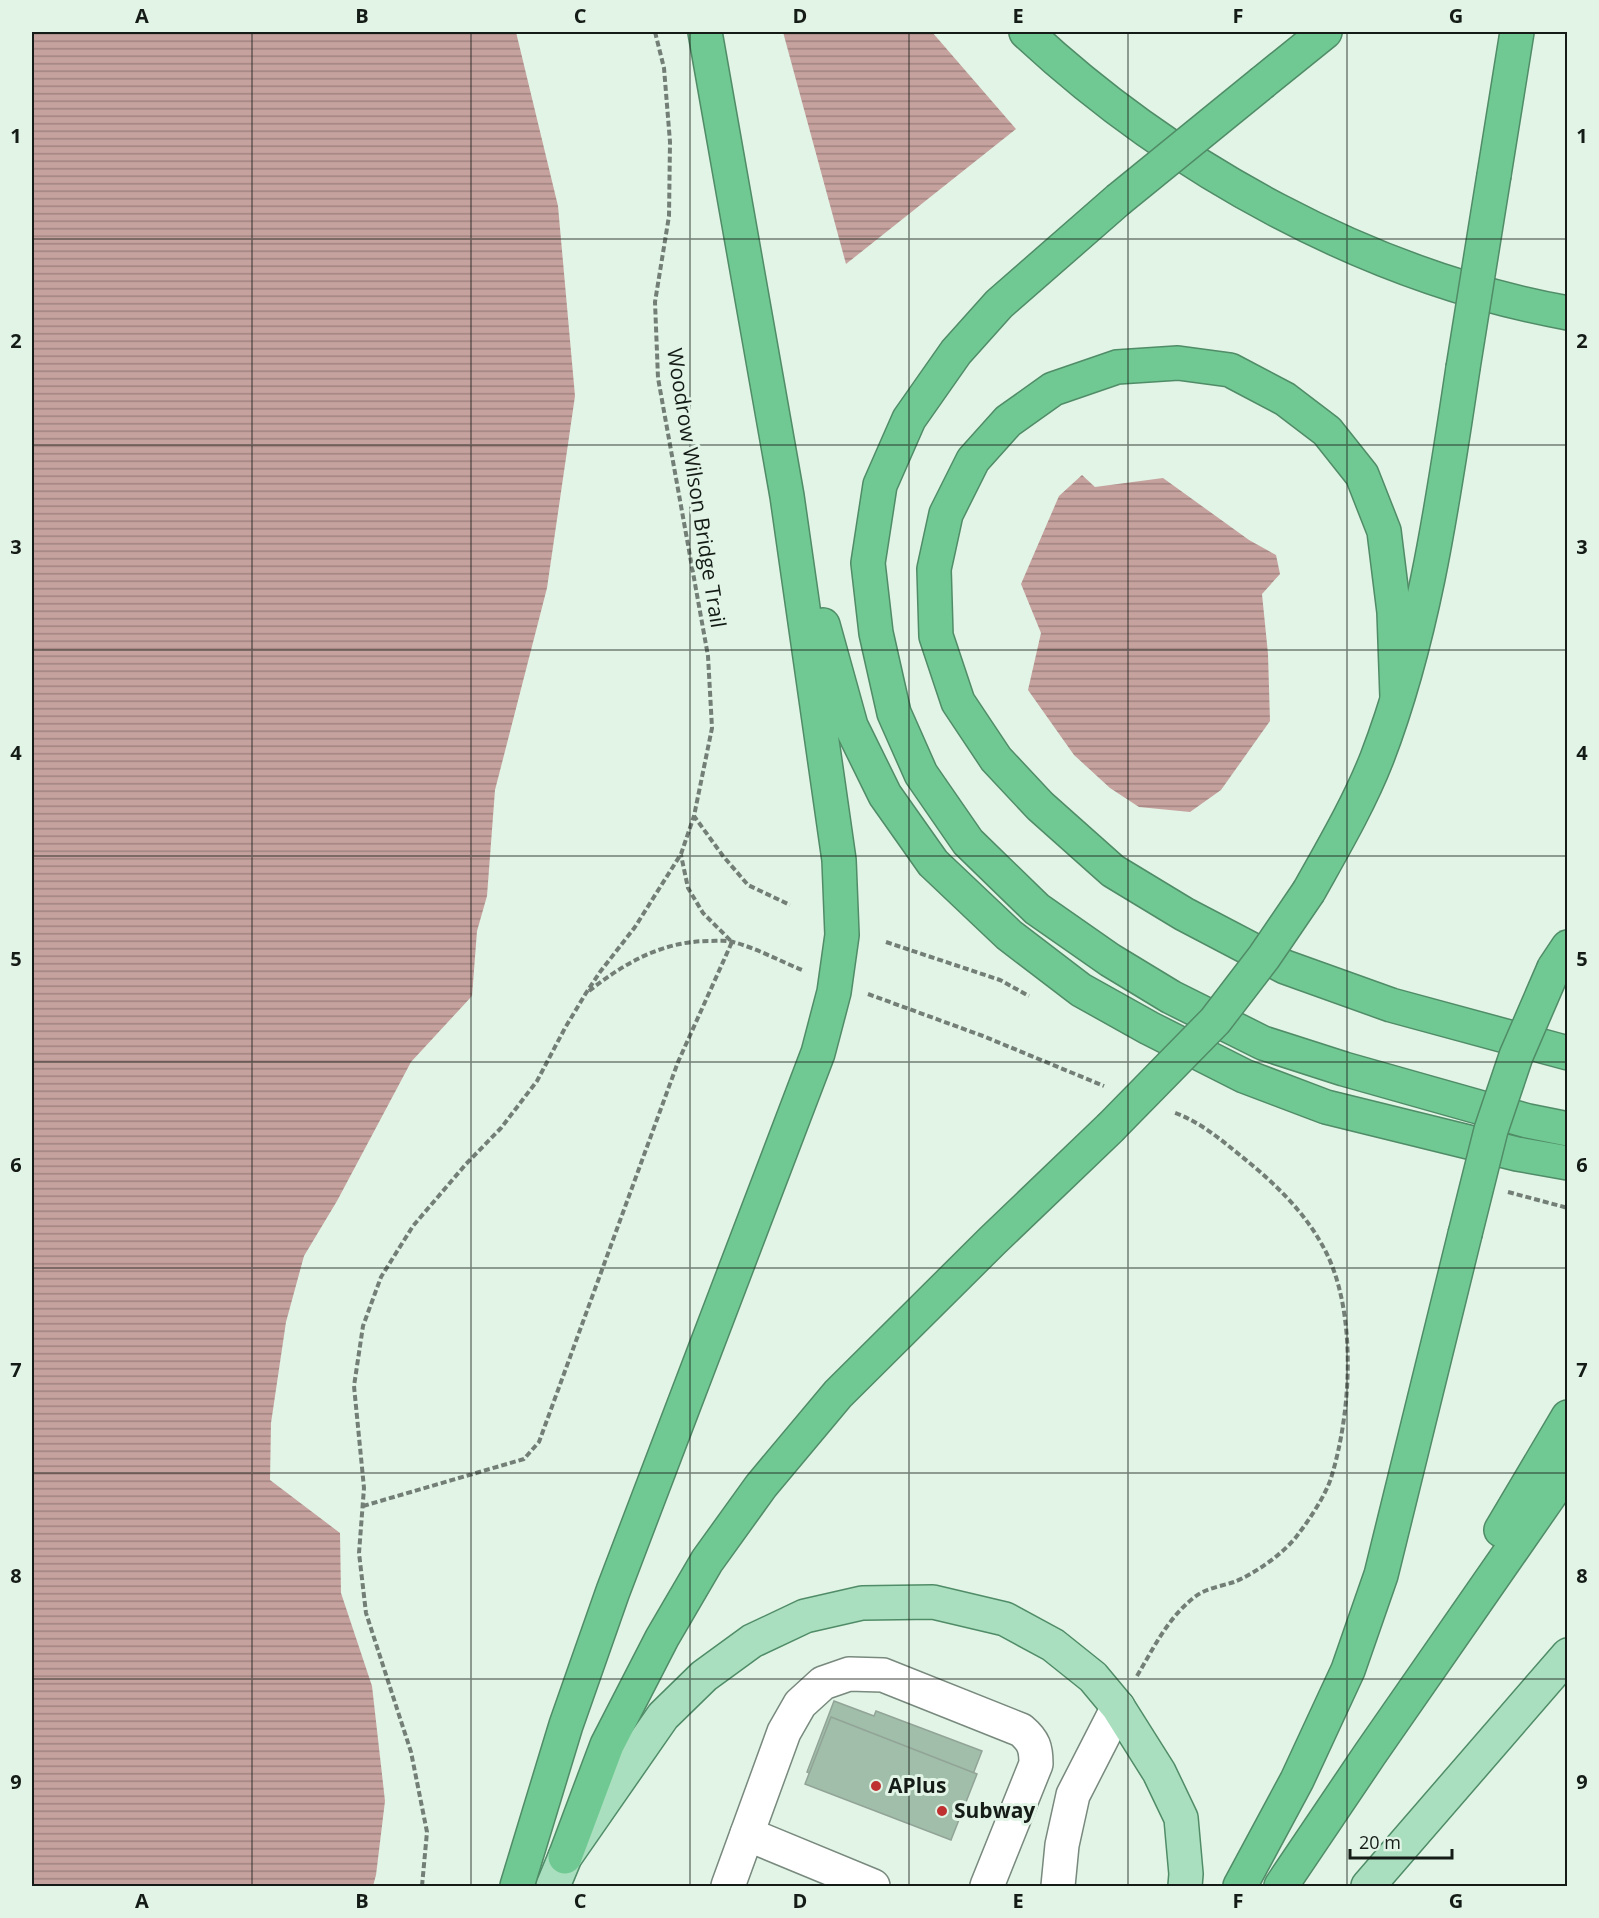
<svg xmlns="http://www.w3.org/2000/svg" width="1599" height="1918" viewBox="0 0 1599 1918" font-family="'Open Sans',sans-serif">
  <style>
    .water { fill: url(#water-rules) }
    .building { fill: #a0bea9; stroke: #92a497; stroke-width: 1.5 }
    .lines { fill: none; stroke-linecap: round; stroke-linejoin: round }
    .minor-casing { stroke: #78897d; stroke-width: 36 }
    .major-casing { stroke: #508c67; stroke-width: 36 }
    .highway-casing { stroke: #508c67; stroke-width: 36 }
    .path { stroke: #737f76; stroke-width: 4; stroke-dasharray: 6 3; stroke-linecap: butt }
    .minor { stroke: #fff; stroke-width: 33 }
    .major { stroke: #a9dfbe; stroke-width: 33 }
    .highway { stroke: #70c992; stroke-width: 33 }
    .highway-bridge-casing { stroke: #508c67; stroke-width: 36; stroke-linecap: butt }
    .highway-bridge { stroke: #70c992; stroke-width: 33 }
    .grid { fill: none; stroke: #151c17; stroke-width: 1.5; stroke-opacity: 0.55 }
    .poi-dot { fill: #bf3031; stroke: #e1f4e6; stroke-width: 2 }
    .labels { text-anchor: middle; stroke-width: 6; stroke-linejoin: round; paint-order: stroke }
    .street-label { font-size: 21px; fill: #151c17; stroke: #e1f4e6 }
    .poi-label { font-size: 21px; font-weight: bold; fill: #151c17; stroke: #e1f4e6; text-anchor: start }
    .neatline { fill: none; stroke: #151c17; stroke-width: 2 }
    .grid-label { font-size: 20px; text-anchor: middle; font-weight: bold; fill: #151c17 }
  </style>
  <defs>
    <pattern id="water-rules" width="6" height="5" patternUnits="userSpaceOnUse" patternTransform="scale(1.5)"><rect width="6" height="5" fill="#c6a29e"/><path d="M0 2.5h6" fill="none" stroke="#a08380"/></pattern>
  </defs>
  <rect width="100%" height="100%" fill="#e1f4e6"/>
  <g class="water">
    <path d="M32,32H516L558,206L575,396L547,588L495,790L487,896L477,931L472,996L411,1062L337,1201L304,1256L286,1322L271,1423L270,1480L340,1533L341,1593L372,1686L385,1801L376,1875L373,1886H32Z"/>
    <path d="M783,32H932L1016,129L846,264Z"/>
    <path d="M1082,475L1095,487L1163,478L1249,540L1276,555L1280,574L1262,594L1268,654L1270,721L1221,790L1190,812L1139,807L1110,788L1074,755L1028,690L1041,633L1021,584L1059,496Z"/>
  </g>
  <g class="building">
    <path d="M834,1701L874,1716L876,1711L982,1751L954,1823L893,1800L892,1804L807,1772Z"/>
    <path d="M831,1717L977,1774L951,1840L805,1784Z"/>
  </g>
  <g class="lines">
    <g class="minor-casing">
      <g id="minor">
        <path d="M747,1834L873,1886"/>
        <path d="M728,1886L784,1732L800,1704L823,1683L849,1674L883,1675L1021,1730C1034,1741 1036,1748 1036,1764L987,1886"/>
        <path d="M1058,1886L1062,1845L1073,1795L1118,1707"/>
      </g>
    </g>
    <g class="major-casing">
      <g id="major">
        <path d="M553,1886L565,1857L663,1716L704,1676L752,1641L805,1616L862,1603L933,1602L1005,1619L1053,1645L1093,1677L1118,1707L1159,1772L1181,1818L1186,1874L1185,1886"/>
        <path d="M1368,1886L1568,1655"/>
      </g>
    </g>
    <g class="highway-casing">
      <g id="highway">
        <path d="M1026,32C1173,169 1369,277 1568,313"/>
        <path d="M1263,82L1325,32"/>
        <path d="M1494,175L1517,32"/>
        <path d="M1118,200L999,304L956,352L909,419L880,485L868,563L876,633L894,713L921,774L968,842L1037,909L1110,960L1171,997L1263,1043L1344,1069L1528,1121L1568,1129"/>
        <path d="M823,625L851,726L885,795L933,863L1009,935L1081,990L1149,1028L1244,1076L1326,1107L1517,1154L1568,1163"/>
        <path d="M1397,697L1394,612L1384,531L1362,475L1327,431L1285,399L1230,370L1178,363L1117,367L1053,389L1008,421L973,460L946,514L934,569L936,636L958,702L996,759L1040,806L1113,871L1184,914L1285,967L1391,1005L1568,1053"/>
        <path d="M1309,891C1333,848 1359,804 1377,758C1425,633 1443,500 1463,368"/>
        <path d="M1554,968L1568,947"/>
        <path d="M1501,1530L1568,1417"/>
        <path d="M565,1857L607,1745L662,1638L707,1561L761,1486L838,1394L992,1241L1110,1128"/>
        <path d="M517,1886L566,1725L613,1591L818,1053L834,992L842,935L839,860L787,496L705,32"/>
        <path d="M1240,1886L1297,1780L1348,1670L1381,1575L1465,1234"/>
        <path d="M1281,1886L1370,1754L1568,1469"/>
      </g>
    </g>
    <g class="path">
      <path d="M655,32L664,68L670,142L669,216L655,302L658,378L708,656L712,728L694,816L723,856L748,885L790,905"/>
      <path d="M886,942L1000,980L1029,996"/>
      <path d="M589,991C626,962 663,941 710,941C718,941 726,940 733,942C756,948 780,961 802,970"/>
      <path d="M868,994L983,1036L1104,1086"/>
      <path d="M1508,1192L1568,1208"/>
      <path d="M363,1506L524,1459L539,1442L678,1062L732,942L703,913L688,888L681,855"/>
      <path d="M1137,1676C1154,1647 1169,1616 1196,1596C1207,1588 1222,1586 1234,1582C1255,1574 1287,1551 1299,1533C1310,1519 1326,1494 1331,1478C1352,1411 1358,1305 1321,1243C1302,1209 1271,1180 1241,1156C1219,1138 1200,1122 1173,1112"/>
      <path d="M422,1886L427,1832L411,1752L366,1613L359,1553L364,1488L354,1386L363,1326L381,1277L413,1226L466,1164L501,1128L537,1081L565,1028L586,993L600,972L635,927L681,854L694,816"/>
    </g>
    <use href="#minor" class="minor"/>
    <use href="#major" class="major"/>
    <use href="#highway" class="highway"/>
    <g class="highway-bridge-casing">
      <g id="highway-bridge">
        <path d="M1118,200L1263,82"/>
        <path d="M1463,368L1494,175"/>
        <path d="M1110,1128L1215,1021L1264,957L1309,891"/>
        <path d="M1465,1234L1491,1130L1516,1056L1554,968"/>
      </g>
    </g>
    <use href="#highway-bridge" class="highway-bridge"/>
  </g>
  <path class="grid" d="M252,32V1886M471,32V1886M690,32V1886M909,32V1886M1128,32V1886M1347,32V1886M32,239H1568M32,445H1568M32,650H1568M32,856H1568M32,1062H1568M32,1268H1568M32,1473H1568M32,1679H1568"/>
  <g class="poi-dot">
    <circle cx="876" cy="1786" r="6"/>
    <circle cx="942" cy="1811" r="6"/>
  </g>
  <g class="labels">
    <g class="street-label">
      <text transform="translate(696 488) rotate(81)" y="7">Woodrow Wilson Bridge Trail</text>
    </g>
    <g class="poi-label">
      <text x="888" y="1793">APlus</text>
      <text x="954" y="1818">Subway</text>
    </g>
  </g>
  <rect width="1599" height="1918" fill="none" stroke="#e1f4e6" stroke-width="66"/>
  <path d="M1350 1849v9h102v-9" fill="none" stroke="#151c17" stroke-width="3"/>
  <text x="1359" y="1849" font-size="18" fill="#151c17" stroke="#e1f4e6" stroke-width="4.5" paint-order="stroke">20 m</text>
  <rect x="33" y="33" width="1533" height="1852" class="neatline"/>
  <g class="grid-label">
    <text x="142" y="23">A</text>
    <text x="362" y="23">B</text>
    <text x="580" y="23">C</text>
    <text x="800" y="23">D</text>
    <text x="1018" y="23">E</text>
    <text x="1238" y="23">F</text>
    <text x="1456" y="23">G</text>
    <text x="16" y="143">1</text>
    <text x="1582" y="143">1</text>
    <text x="16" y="348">2</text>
    <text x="1582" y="348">2</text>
    <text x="16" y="554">3</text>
    <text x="1582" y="554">3</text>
    <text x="16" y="760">4</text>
    <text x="1582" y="760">4</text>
    <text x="16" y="966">5</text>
    <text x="1582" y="966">5</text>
    <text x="16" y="1172">6</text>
    <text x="1582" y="1172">6</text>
    <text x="16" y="1377">7</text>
    <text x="1582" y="1377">7</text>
    <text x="16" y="1583">8</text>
    <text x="1582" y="1583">8</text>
    <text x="16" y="1789">9</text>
    <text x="1582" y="1789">9</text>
    <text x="142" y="1908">A</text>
    <text x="362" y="1908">B</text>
    <text x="580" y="1908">C</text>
    <text x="800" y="1908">D</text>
    <text x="1018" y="1908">E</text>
    <text x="1238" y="1908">F</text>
    <text x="1456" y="1908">G</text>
  </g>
</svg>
